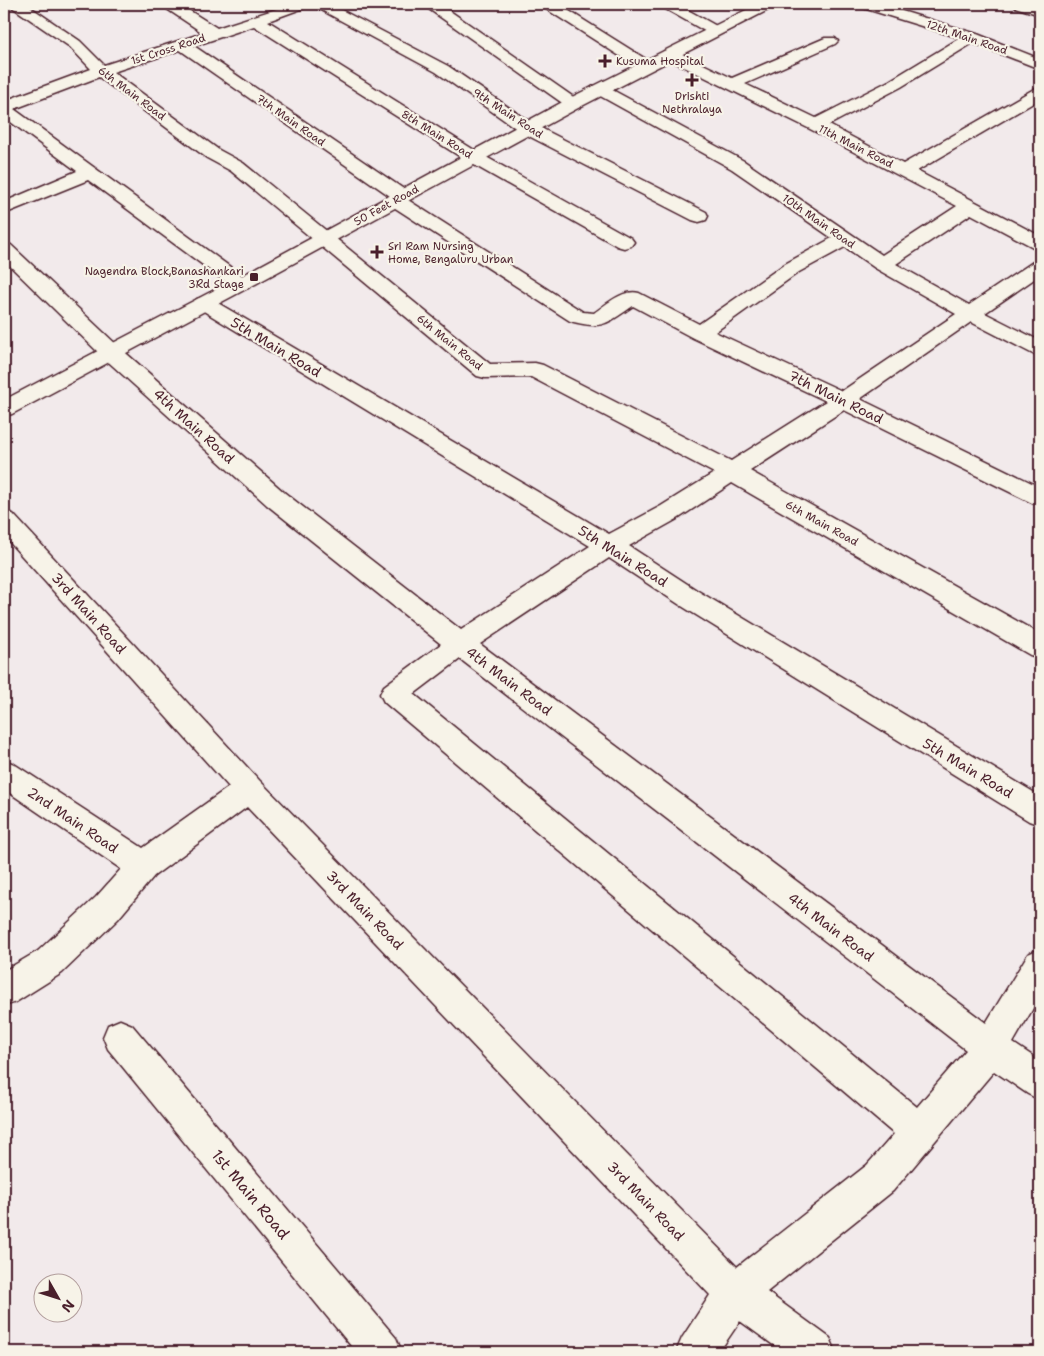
<svg xmlns="http://www.w3.org/2000/svg" width="1044" height="1356" viewBox="0 0 1044 1356" font-family="'Shantell Sans',sans-serif">
  <style>
    .lines { fill: none; stroke-linecap: round; stroke-linejoin: round }
    .street-casing { stroke: #4a1f2b; stroke-width: 3 }
    .secondary-casing { stroke: #4a1f2b; stroke-width: 3 }
    .street { fill: #f7f3e8; fill-rule: evenodd }
    .secondary { fill: #f7f3e8; fill-rule: evenodd }
    .poi-dot { fill: #4a1f2b; stroke: #f7f3e8; stroke-width: 2 }
    .labels { text-anchor: middle; stroke-width: 4.5; stroke-linejoin: round; paint-order: stroke }
    .far-street-label { font-size: 11px; fill: #4a1f2b; stroke: #f7f3e8 }
    .far-poi-label { font-size: 11px; fill: #4a1f2b; stroke: #f7f3e8; text-anchor: start }
    .street-label { font-size: 14px; fill: #4a1f2b; stroke: #f7f3e8 }
    .near-street-label { font-size: 16px; fill: #4a1f2b; stroke: #f7f3e8 }
  </style>
  <rect width="100%" height="100%" fill="#f2eaeb"/>
  <filter id="ink" filterUnits="userSpaceOnUse"><feTurbulence type="fractalNoise" baseFrequency=".02" numOctaves="2"/><feDisplacementMap in="SourceGraphic" scale="10" xChannelSelector="R" yChannelSelector="G"/><feConvolveMatrix kernelMatrix="1 2 1 2 8 2 1 2 1" color-interpolation-filters="sRGB"/></filter>
  <g filter="url(#ink)">
    <g class="lines">
      <g class="street-casing">
        <g id="street">
          <path d="M10,4H26L80,41L104,65L203,33L164,7L162,4H179L217,28L292,4H330L448,66L533,124L706,212L708,216L706,220L699,222L692,220L521,132L436,72L312,5L268,21L479,153L631,238L634,242L631,246L624,248L617,246L467,161L254,26L194,46L408,192L411,196L408,200L583,312L594,313C607,304 623,289 639,293L699,324L785,264L832,238L732,169L593,92L591,89L593,86H605L744,161L882,255L957,206L810,129L664,57L662,54L664,51H676L732,78L825,38H835L838,41L835,44L745,84L816,118L889,81L960,38L860,7L858,4H879L977,34L1040,59V69L973,43L901,87L829,125L903,164L1034,89L1040,87V99L917,171L1040,236V249L1033,247L971,214L896,264L969,305L1033,262L1040,260V275L985,313L1040,341V356L1033,354L971,322L860,399L1040,487V505L1032,503L844,410L750,471L1040,634V658L1030,655L732,483L679,518L629,546L698,591L1040,796V825L1029,821L680,605L609,558L480,644L986,1023L1028,954L1040,949V996L1013,1043L1040,1061V1100L1028,1094L994,1071L893,1191L767,1292L830,1338L836,1352H783L740,1321L719,1352H676L682,1338L710,1295L247,807L154,876L118,919L62,973L16,1002L4,1006V971L38,951L96,897L121,869L4,789V760L14,764L143,848L229,787L4,536V511L13,514L259,780L737,1267L867,1165L894,1134L384,702L380,694L384,686L441,644L267,505L103,357L4,260V243L11,245L119,347L285,493L461,630L590,546L197,307L194,303L197,299L204,297L211,299L609,534L661,506L714,473L531,377L485,378L477,376L231,171L207,158L99,77L14,109L248,280L251,284L248,288L241,290L234,288L88,180L4,214V202L77,171L4,117V101L91,69L70,47L12,7ZM180,50L390,196L386,200L389,204L570,321C603,330 606,324 633,306L693,338L826,401L731,461L543,365L535,363L490,364L243,163L219,150L113,72ZM845,247L875,268L956,314L842,391L715,332L799,272ZM460,659L966,1050L917,1107L414,694Z"/>
          <path d="M424,4H440L582,103L580,107H568L426,7Z"/>
          <path d="M541,4H558L652,63L654,66L652,69H640L543,7Z"/>
          <path d="M660,4H677L720,28L723,31L720,34H710L662,7Z"/>
          <path d="M1013,4H1033L1040,6V15L1015,7Z"/>
          <path d="M120,1020L132,1025L396,1338L402,1352H356L108,1049L103,1037L108,1025Z"/>
        </g>
      </g>
      <g class="secondary-casing">
        <path id="secondary" d="M758,4H776L774,7L580,107L261,281L12,414L4,416V400L247,273L568,99Z"/>
      </g>
      <use href="#street" class="street"/>
      <use href="#secondary" class="secondary"/>
    </g>
  </g>
  <g class="poi-dot">
    <path d="M602.5 53.5h5v5h5v5h-5v5h-5v-5h-5v-5h5z"/>
    <path d="M689.5 72.5h5v5h5v5h-5v5h-5v-5h-5v-5h5z"/>
    <path d="M374.5 244.5h5v5h5v5h-5v5h-5v-5h-5v-5h5z"/>
    <rect x="249" y="272" width="10" height="10" rx="2.5"/>
  </g>
  <g class="labels">
    <g class="far-street-label">
      <text transform="translate(967 37) rotate(19)" y="4">12th Main Road</text>
      <text transform="translate(168 49) rotate(-18)" y="4">1st Cross Road</text>
      <text transform="translate(132 93) rotate(37)" y="4">6th Main Road</text>
      <text transform="translate(508 113) rotate(33)" y="4">9th Main Road</text>
      <text transform="translate(291 120) rotate(35)" y="4">7th Main Road</text>
      <text transform="translate(437 134) rotate(32)" y="4">8th Main Road</text>
      <text transform="translate(856 146) rotate(27)" y="4">11th Main Road</text>
      <text transform="translate(386 205) rotate(-29)" y="4">50 Feet Road</text>
      <text transform="translate(819 221) rotate(35)" y="4">10th Main Road</text>
      <text transform="translate(450 342) rotate(39)" y="4">6th Main Road</text>
      <text transform="translate(822 523) rotate(29)" y="4">6th Main Road</text>
    </g>
    <g class="far-poi-label">
      <text x="616" y="65">Kusuma Hospital</text>
      <text x="692" y="100" text-anchor="middle">Drishti<tspan x="692" dy="13">Nethralaya</tspan></text>
      <text x="388" y="250">Sri Ram Nursing<tspan x="388" dy="13">Home, Bengaluru Urban</tspan></text>
      <text x="244" y="275" text-anchor="end">Nagendra Block,Banashankari<tspan x="244" dy="13">3Rd Stage</tspan></text>
    </g>
    <g class="street-label">
      <text transform="translate(276 347) rotate(31)" y="5">5th Main Road</text>
      <text transform="translate(836 397) rotate(26)" y="5">7th Main Road</text>
      <text transform="translate(194 426) rotate(42)" y="5">4th Main Road</text>
      <text transform="translate(623 556) rotate(32)" y="5">5th Main Road</text>
      <text transform="translate(89 613) rotate(48)" y="5">3rd Main Road</text>
      <text transform="translate(509 681) rotate(37)" y="5">4th Main Road</text>
      <text transform="translate(968 768) rotate(31)" y="5">5th Main Road</text>
      <text transform="translate(73 820) rotate(34)" y="5">2nd Main Road</text>
      <text transform="translate(365 910) rotate(46)" y="5">3rd Main Road</text>
      <text transform="translate(831 927) rotate(37)" y="5">4th Main Road</text>
      <text transform="translate(646 1201) rotate(46)" y="5">3rd Main Road</text>
    </g>
    <g class="near-street-label">
      <text transform="translate(251 1194) rotate(50)" y="6">1st Main Road</text>
    </g>
  </g>
  <rect width="1044" height="1356" fill="none" stroke="#f7f3e8" stroke-width="20"/>
  <rect x="10" y="10" width="1024" height="1336" fill="none" stroke="#4a1f2b" stroke-width="2" filter="url(#ink)"/>
  <g transform="translate(58 1298) rotate(129)"><circle r="24" fill="#f7f3e8" stroke="#b29e9c"/>
  <path d="M0-4L9 19L0 12L-9 19Z" fill="#4a1f2b"/>
  <text y="-8" font-size="14" font-weight="bold" text-anchor="middle" fill="#4a1f2b">N</text>
  </g>
</svg>
